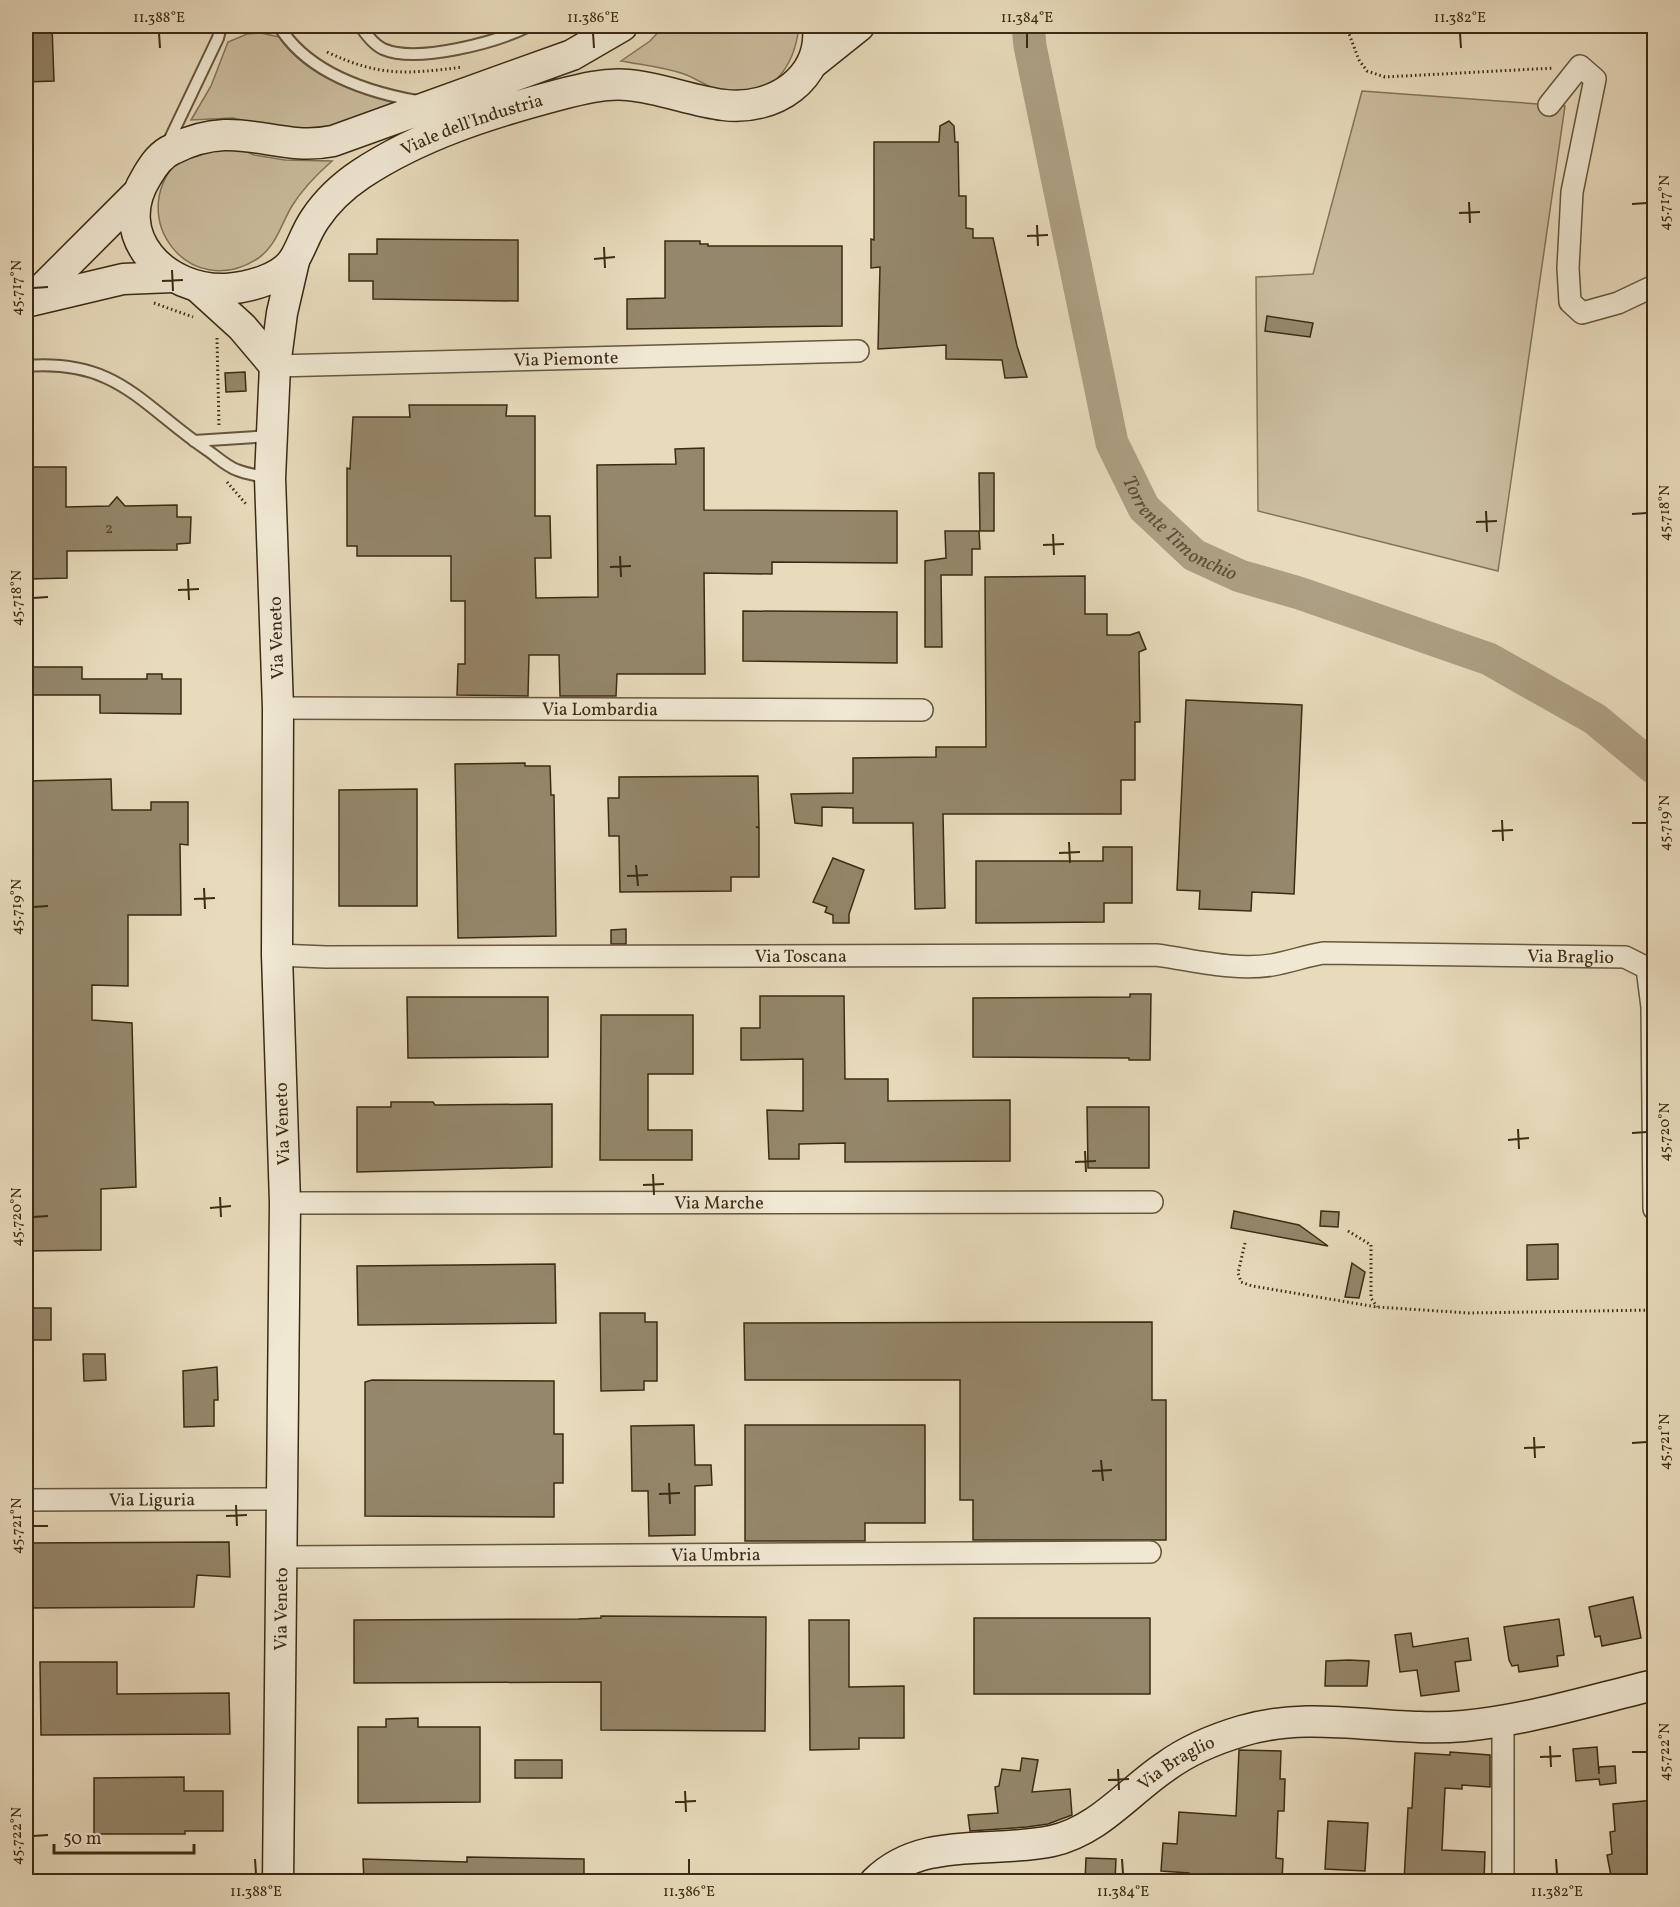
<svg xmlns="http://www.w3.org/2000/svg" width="1680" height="1907" viewBox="0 0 1680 1907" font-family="Vollkorn,serif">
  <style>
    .green { fill: #cbbd9f; stroke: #83745a; stroke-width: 1.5 }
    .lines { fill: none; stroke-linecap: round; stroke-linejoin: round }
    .river { stroke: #ad9f83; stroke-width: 33 }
    .building { fill: #95876b; stroke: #3b2b14; stroke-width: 1.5 }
    .lane-casing { stroke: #66573e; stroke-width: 14 }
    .street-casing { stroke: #66573e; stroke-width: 24 }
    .secondary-casing { stroke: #3b2b14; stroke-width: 33 }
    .path { stroke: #3b2b14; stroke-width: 3; stroke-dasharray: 1.5 3; stroke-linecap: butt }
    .lane { stroke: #f0e8d3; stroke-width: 10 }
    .street { stroke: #f0e8d3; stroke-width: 21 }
    .secondary { stroke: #f0e8d3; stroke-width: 30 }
    .ticks { fill: none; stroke: #3b2b14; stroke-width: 2 }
    .labels { text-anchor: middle; stroke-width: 6; stroke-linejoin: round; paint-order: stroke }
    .number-label { font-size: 15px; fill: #52422a }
    .street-label { font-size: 18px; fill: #3b2b14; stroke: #f0e8d3 }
    .water-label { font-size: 20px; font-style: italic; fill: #5d4e35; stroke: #f0e8d3 }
    .neatline { fill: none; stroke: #3b2b14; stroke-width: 2 }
    .ticks-label { font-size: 15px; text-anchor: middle; fill: #3b2b14 }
  </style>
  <rect width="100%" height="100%" fill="#e8dbbc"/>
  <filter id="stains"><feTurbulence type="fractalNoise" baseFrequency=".00333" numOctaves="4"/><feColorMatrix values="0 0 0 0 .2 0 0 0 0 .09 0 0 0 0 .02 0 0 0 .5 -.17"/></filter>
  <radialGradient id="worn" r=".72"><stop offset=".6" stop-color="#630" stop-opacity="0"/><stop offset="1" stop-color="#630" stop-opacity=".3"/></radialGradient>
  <g class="green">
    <path d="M664,26H799C795,65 771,103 726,93C710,89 698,79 684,74C663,67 642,65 621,61L650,41Z"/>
    <path d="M261,33L279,37C310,81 359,91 408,107L303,134L233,118L191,120L211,86L228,42L247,34Z"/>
    <path d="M1362,91L1565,106L1498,571L1258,511L1256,277L1313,274Z"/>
    <path d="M200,146L241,149L254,155L285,160L332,161C316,175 303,188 292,206C281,224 276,247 257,259C190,302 125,218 177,162C183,155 193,151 200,146Z"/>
  </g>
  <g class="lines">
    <path class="river" id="s1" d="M1028,26L1030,46L1112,443L1144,508L1194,555L1240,576L1299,593L1489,659L1595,719L1654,768"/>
  </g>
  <g class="building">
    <path d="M26,26H52L54,81L26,82Z"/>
    <path d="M949,121L954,126L955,142H958L959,196H966V228L973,229V238H993L1017,346L1027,377L1005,378L1002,360L946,359V345L878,349L880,267L871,268V239L874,240V142H939L940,126Z"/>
    <path d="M377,239L518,240V301L373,299V281H349V254H377Z"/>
    <path d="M665,241H700V244H708V246H842V326L627,329V299L665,298Z"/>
    <path d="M1267,316L1313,323L1310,337L1265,331Z"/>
    <path d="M245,372L246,391L226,392L225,373Z"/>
    <path d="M409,405H507L506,416H535V516H550L551,558H535L536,598L598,597L597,465L676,464L675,449L704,448V510L897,511V563L772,562V574L704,573L705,674H617L616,696H560L559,655H529L528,696L457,695L458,664H465V601H451V556H357V546H347V468L350,469L353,417H410Z"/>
    <path d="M28,467H66V507L109,506L117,497L125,506L177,505V517H191L190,543L177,544V550L67,551V578L29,579Z"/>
    <path d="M979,473H994V531H980Z"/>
    <path d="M945,531H979L980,549H972V575H941L942,647H925V561L946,558Z"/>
    <path d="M1085,576V614H1107V635H1130L1139,632L1146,649L1139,652L1140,722H1135V780H1121V814H943L945,908L915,909L913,823H853V808L822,807V826L795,823L791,794L853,793V758L936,757V747H986L985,577Z"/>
    <path d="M743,611L897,612V663L743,661Z"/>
    <path d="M26,667H82V679H147V674H162V679H181V714L100,713V695H26Z"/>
    <path d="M1186,700L1302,705L1294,894L1252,892L1251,911L1199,909L1200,891L1177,890Z"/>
    <path d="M525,763V766H550L551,795H554L556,936L458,938L455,764Z"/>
    <path d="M758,776L759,827H756L759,828V877H731V891L620,892L619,836H609L608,798H619V777Z"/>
    <path d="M111,779L112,810H151V802H188V845L180,844L181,915H128V986L92,985V1020L132,1023L136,1187L101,1189V1250L26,1251V781Z"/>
    <path d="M417,789V906H339V790Z"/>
    <path d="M1103,847H1132V903H1104V922L976,923V861H1103Z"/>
    <path d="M833,858L864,870L849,914V923H833V915L825,912L827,907L813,902Z"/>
    <path d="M626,929V944H611V930Z"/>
    <path d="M1130,994H1151L1150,1060H1129V1058L973,1057V998L1130,997Z"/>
    <path d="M760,996H844L845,1079H888V1101L1010,1100V1161L845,1162V1143L799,1144V1159H769L767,1110L803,1111V1059L741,1060V1028H760Z"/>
    <path d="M407,997H548V1057L408,1058Z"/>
    <path d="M601,1015H693V1074H648V1130H692V1160H600Z"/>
    <path d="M391,1102H433L435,1105L552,1104V1167L357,1172V1107H391Z"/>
    <path d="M1087,1107H1149V1168H1088Z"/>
    <path d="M1234,1211L1299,1225L1328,1246L1231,1228Z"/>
    <path d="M1321,1211L1339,1212L1338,1227L1320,1226Z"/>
    <path d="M1558,1244V1279L1527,1280V1245Z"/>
    <path d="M1352,1263L1365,1272L1359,1298L1345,1297Z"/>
    <path d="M555,1264L556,1323L358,1325L357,1266Z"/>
    <rect x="26" y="1308" width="25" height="32"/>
    <path d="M600,1313H645V1322H657V1381H644V1390L601,1391Z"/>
    <path d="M1152,1322V1400H1166V1540H973V1500H960V1380H745L744,1323Z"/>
    <path d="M83,1354H105L106,1380L84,1381Z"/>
    <path d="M217,1367L218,1400H214V1426L184,1427L183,1371Z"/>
    <path d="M372,1380L554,1381V1434H563V1483H554V1517L365,1516V1382Z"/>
    <path d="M694,1425L695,1465H711L712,1485L695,1486V1535L649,1536L648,1491H632L631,1426Z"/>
    <path d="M745,1425H925V1523H865V1541H745Z"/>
    <path d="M229,1542L230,1577L197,1575L194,1607L26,1608V1543Z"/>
    <path d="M1633,1597L1641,1638L1602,1646L1600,1636L1595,1637L1589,1607Z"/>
    <path d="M601,1616L766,1617L765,1731L601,1730V1682L354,1683V1620L578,1619L601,1618Z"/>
    <rect x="974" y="1618" width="176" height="76"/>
    <path d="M1559,1619L1564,1655L1557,1656L1558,1666L1519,1672L1518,1665L1512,1666L1509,1660L1504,1627Z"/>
    <path d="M809,1620H849V1687L904,1686V1738H859V1749L810,1750Z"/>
    <path d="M1411,1633L1413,1647L1468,1638L1471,1660L1455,1662L1459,1691L1421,1696L1417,1670L1400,1672L1395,1635Z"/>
    <path d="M1349,1660L1369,1661L1367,1686H1325L1326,1661Z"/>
    <path d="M40,1662H117V1694L229,1693L230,1734L41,1735Z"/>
    <path d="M418,1718V1727H480V1802L358,1803V1727H386V1719Z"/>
    <path d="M1597,1747L1599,1774V1767L1615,1766L1616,1783L1600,1785L1599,1779L1576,1781L1573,1749Z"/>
    <path d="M1239,1750L1281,1751L1280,1779H1285L1284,1811H1278L1276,1858L1283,1859L1282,1881H1188L1189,1873L1161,1871L1163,1843L1177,1844L1179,1812L1236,1816Z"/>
    <path d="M1450,1752L1490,1755V1787L1462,1785V1789L1445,1788L1442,1850L1485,1852L1484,1881H1404L1408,1808H1412L1415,1753L1450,1755Z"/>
    <path d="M1022,1758L1038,1760L1032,1792L1070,1789L1072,1815L1048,1824L1027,1827L970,1831L968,1815L998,1813L995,1787L999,1786L1002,1769L1020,1771Z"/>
    <rect x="515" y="1760" width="47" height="18"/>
    <path d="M184,1777V1791H223V1831H185V1834H94V1778Z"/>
    <path d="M1654,1800V1881H1612L1607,1855L1612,1854L1610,1832L1615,1831L1613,1804Z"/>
    <path d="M1328,1821L1368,1823L1365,1871L1325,1869Z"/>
    <path d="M467,1857L584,1859V1881H364L363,1859L467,1862Z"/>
    <path d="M1086,1858L1116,1859L1115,1881H1085Z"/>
  </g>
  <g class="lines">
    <g class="lane-casing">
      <g id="lane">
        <path d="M279,26C307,72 367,92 417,101"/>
        <path d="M360,26C366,34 373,44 383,49C417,64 497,42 529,26"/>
        <path d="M167,145L218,38L221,26"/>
        <path d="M26,366C117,359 140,404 207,450C216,456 226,466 237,470C246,474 258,475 268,478"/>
        <path d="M194,441L271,436"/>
      </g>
    </g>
    <g class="street-casing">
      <g id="street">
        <path d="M1549,105L1580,66L1595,79L1572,192L1568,268L1570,302L1582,313L1618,303L1654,286"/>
        <path id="s2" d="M275,366L858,351"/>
        <path id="s3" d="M278,708L922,710"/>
        <path id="s4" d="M277,955L326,957L1156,955C1195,960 1233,971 1272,965C1289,962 1306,956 1323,953L1625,957L1647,968L1652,1007L1654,1209"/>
        <path id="s5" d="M285,1203L1152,1202"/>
        <path id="s6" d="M26,1500L280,1499"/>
        <path id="s7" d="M281,1557L1150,1552"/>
        <path d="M1503,1721V1882"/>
      </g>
    </g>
    <g class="secondary-casing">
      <g id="secondary">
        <path id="s8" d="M622,26L572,55L333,141C273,153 239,116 173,149C161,154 154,164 147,176C109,236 165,292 227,289C249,287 283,279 295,258C302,246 306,232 315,219C327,201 343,186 361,174C420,135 490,113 558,95C581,89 604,83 628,85C661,88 692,101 724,105C774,111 823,79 818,26"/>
        <path d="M814,62L859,26"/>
        <path d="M198,287L242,327L275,366"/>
        <path d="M33,298L136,195"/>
        <path d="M26,302L123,279L173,277"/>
        <path id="s9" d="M278,1882L285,1203L277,955L278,708L270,478L275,366L282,313L294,261"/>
        <path id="s10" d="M875,1882C922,1835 992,1854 1052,1841C1098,1831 1128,1792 1165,1767C1188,1750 1215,1739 1242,1731C1314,1709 1390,1733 1464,1726C1528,1720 1592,1700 1654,1685"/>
      </g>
    </g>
    <g class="path">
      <path d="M1346,26L1359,60L1367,71L1385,77L1554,68"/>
      <path d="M233,30L242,26"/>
      <path d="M327,52C380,77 407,74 463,67"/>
      <path d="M154,303L193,317"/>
      <path d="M217,338L219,427"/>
      <path d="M227,482L246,504"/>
      <path d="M1348,1231L1371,1245V1298L1377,1307"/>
      <path d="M1245,1243L1238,1273L1241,1282L1252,1286L1377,1307L1469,1313L1654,1310"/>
    </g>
    <use href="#lane" class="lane"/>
    <use href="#street" class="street"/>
    <use href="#secondary" class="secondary"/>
  </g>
  <path class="ticks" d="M159,33L160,48M593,33L594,48M1027,33V48M1460,33L1461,48M1469,202L1470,223M1632,204L1647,203M1459,213L1480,212M1037,225L1038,246M1027,236L1048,235M604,247L605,268M594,259L615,257M172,270L173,291M162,281L183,280M33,288L48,287M1486,511L1487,532M1632,514L1647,513M1476,522L1497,521M1053,534L1054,555M1043,545L1064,544M620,556L621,577M610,567L631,566M188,579L189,600M178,590L199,589M33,598L48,597M1502,820L1503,841M1632,823H1647M1492,831L1513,830M1069,842L1070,863M1059,853L1080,852M636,865L638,886M627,876L648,875M204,888L205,909M194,899L215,898M33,907L48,906M1518,1129L1519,1149M1632,1133L1647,1132M1508,1140L1529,1138M1085,1151L1086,1172M1075,1162L1096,1161M653,1174L654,1195M643,1185L664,1184M220,1197L221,1217M210,1208L231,1206M33,1217L48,1216M1534,1437L1535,1458M1632,1443L1647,1442M1524,1448L1545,1447M1101,1460L1103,1481M1092,1471L1112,1470M669,1483L670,1504M659,1494L680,1493M236,1505L237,1526M226,1516L247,1515M33,1526H48M1550,1746L1551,1767M1632,1752H1647M1540,1757L1561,1756M1118,1769L1119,1790M1108,1780L1129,1779M685,1791L686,1812M675,1802L696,1801M33,1836L48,1835M255,1859L256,1874M689,1859V1874M1122,1859L1123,1874M1556,1859L1557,1874"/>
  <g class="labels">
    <g class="number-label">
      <text x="109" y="533">2</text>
    </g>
    <g class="street-label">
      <text dy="6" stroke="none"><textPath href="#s8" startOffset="994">Viale dell'Industria</textPath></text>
      <text dy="6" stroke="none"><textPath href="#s2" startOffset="291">Via Piemonte</textPath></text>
      <text transform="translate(276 638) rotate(-92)" y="6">Via Veneto</text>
      <text dy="6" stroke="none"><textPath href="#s3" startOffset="322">Via Lombardia</textPath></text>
      <text dy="6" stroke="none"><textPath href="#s4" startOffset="524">Via Toscana</textPath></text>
      <text dy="6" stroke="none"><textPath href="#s4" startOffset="1296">Via Braglio</textPath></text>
      <text transform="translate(282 1124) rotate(-92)" y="6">Via Veneto</text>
      <text dy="6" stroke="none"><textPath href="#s5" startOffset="434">Via Marche</textPath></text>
      <text dy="6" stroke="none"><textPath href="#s6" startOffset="126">Via Liguria</textPath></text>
      <text dy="6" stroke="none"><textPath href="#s7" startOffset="435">Via Umbria</textPath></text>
      <text dy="6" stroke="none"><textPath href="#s9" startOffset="273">Via Veneto</textPath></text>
      <text dy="6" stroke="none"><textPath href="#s10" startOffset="334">Via Braglio</textPath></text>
    </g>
    <g class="water-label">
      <text dy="7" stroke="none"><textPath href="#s1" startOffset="538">Torrente Timonchio</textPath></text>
    </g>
  </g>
  <rect width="1680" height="1907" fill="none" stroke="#e8dbbc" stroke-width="66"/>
  <path d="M54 1844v9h140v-9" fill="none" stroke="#3b2b14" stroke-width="3"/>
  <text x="63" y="1844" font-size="18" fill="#3b2b14" stroke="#f0e8d3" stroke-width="4.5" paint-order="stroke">50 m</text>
  <rect x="33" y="33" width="1614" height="1841" class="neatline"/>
  <g class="ticks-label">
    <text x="159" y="22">11.388°E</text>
    <text x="593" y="22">11.386°E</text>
    <text x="1027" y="22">11.384°E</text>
    <text x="1460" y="22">11.382°E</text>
    <text transform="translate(1664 203) rotate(-90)" y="5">45.717°N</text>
    <text transform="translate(16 288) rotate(-90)" y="5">45.717°N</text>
    <text transform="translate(1664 513) rotate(-90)" y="5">45.718°N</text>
    <text transform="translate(16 598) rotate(-90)" y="5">45.718°N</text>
    <text transform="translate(1664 823) rotate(-90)" y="5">45.719°N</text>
    <text transform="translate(16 907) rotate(-90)" y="5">45.719°N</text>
    <text transform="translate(1664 1132) rotate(-90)" y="5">45.720°N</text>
    <text transform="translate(16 1217) rotate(-90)" y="5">45.720°N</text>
    <text transform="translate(1664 1442) rotate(-90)" y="5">45.721°N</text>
    <text transform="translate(16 1526) rotate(-90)" y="5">45.721°N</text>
    <text transform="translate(1664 1752) rotate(-90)" y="5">45.722°N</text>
    <text transform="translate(16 1836) rotate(-90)" y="5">45.722°N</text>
    <text x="256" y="1896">11.388°E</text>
    <text x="689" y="1896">11.386°E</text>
    <text x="1123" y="1896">11.384°E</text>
    <text x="1557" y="1896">11.382°E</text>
  </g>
  <rect width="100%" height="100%" filter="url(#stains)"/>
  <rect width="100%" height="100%" fill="url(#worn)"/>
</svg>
